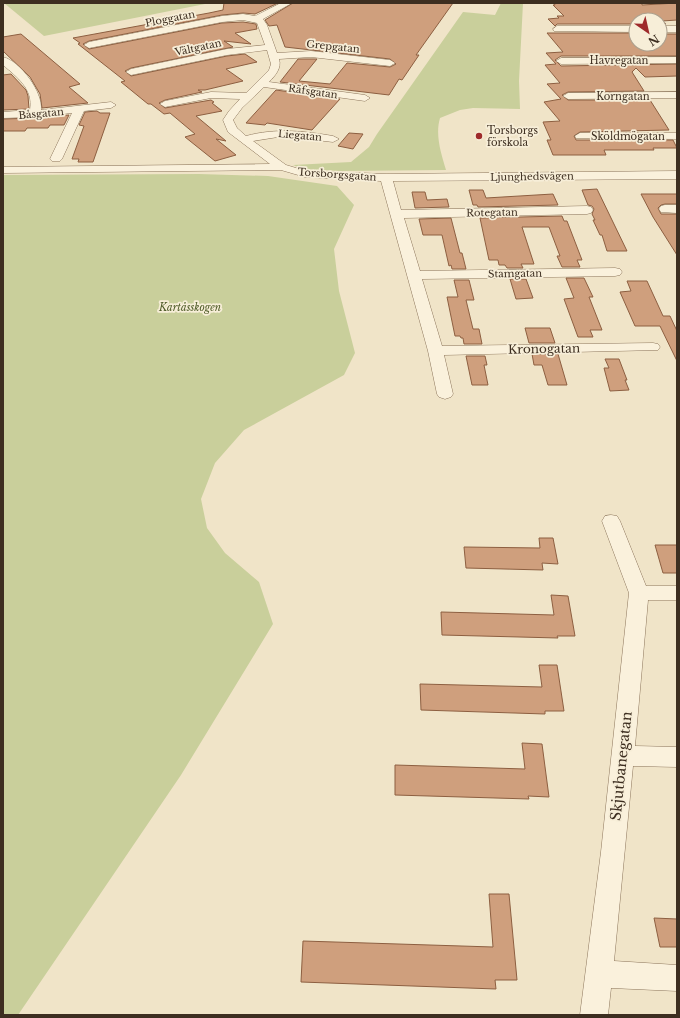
<svg xmlns="http://www.w3.org/2000/svg" width="680" height="1018" viewBox="0 0 680 1018" font-family="'Libre Baskerville',serif">
  <style>
    .green { fill: #c9cf9b }
    .building { fill: #cf9f7d; stroke: #8d5f41 }
    .lines { fill: none; stroke-linecap: round; stroke-linejoin: round }
    .minor-casing { stroke: #8d765c; stroke-width: 1 }
    .minor { fill: #faf1dc; fill-rule: evenodd }
    .poi-dot { fill: #9e2a2b; stroke: #f7eed8; stroke-width: 1.5 }
    .labels { text-anchor: middle; stroke-width: 3.5; stroke-linejoin: round; paint-order: stroke }
    .far-street-label { font-size: 10px; fill: #3d2e20; stroke: #f7eed8 }
    .far-poi-label { font-size: 10px; fill: #3d2e20; stroke: #f7eed8; text-anchor: start }
    .far-park-label { font-size: 10px; font-style: italic; fill: #4d5a26; stroke: #f7eed8 }
    .street-label { font-size: 12px; fill: #3d2e20; stroke: #f7eed8 }
    .near-street-label { font-size: 14px; fill: #3d2e20; stroke: #f7eed8 }
  </style>
  <rect width="100%" height="100%" fill="#f0e4c8"/>
  <g class="green">
    <path d="M4,3H210L44,36Z"/>
    <path d="M501,3H523L519,81L520,109L473,108L460,110L440,118C435,135 441,153 446,170L340,171L303,169L293,165L351,162L369,147L377,134L463,12L495,15Z"/>
    <path d="M199,174L268,176L337,186L354,205L334,249L339,291L355,353L344,375L244,430L215,463L201,499L207,528L225,553L259,582L273,624L181,775L18,1015H3V175Z"/>
  </g>
  <g class="building">
    <path d="M224,3H278L255,14L243,13L222,15L89,41L83,44L89,49L222,23L243,22L256,24L257,29L235,33L251,44L224,41L233,47L131,68L125,71L131,76L227,56L245,54L257,62L226,69L243,81L205,90H198L202,92L165,100L159,103L165,108L211,100L214,102L212,103L222,111L196,116L226,141L216,139L236,155L215,161L185,137L195,134L170,113L164,114L151,104H148L121,82L125,81L78,44L80,43L73,38L209,13L223,10Z"/>
    <path d="M293,3H453L416,55H419L402,80L399,79L389,95L280,82L298,59H317L299,81L330,84L347,63L390,67L396,64L390,59L285,47L277,25L269,26L265,20Z"/>
    <path d="M554,3H642V5L677,3V20L662,21L666,24H660V20H636V24H557L555,26L548,19L559,18L557,16H564L553,5H555Z"/>
    <path d="M547,33H636V44H660V34H677V56H561L555,60L561,66L677,64V76L645,77L636,68L632,72L644,91L568,92L562,95L568,100H650L669,130L580,132L574,136L576,140H673L677,148H653L654,150H604L606,155H553L547,140H551L543,122L560,121L544,102L561,99L547,84L560,83L545,65L556,64L546,53L563,52Z"/>
    <path d="M21,34L80,84L69,87L88,103L42,108L40,94L30,77L3,51V37Z"/>
    <path d="M11,74L26,90L28,96L29,109L3,110V75Z"/>
    <path d="M276,90L340,99L312,130L267,123L265,125L246,123Z"/>
    <path d="M97,111L100,113H110L93,162H78L79,159H72L84,126L79,125L85,112Z"/>
    <path d="M69,115L64,125H50L48,128H27L25,131H3V119L35,118Z"/>
    <path d="M349,133L363,134L353,149L338,146Z"/>
    <path d="M597,189L627,251H607L602,235H600L593,220H595L592,214L594,209L592,206L588,205L582,190Z"/>
    <path d="M469,190H483L486,198L553,194L558,205L478,207L477,205H473Z"/>
    <path d="M412,192H425L427,200L447,199L449,207L415,208Z"/>
    <path d="M641,194H677V204H665L661,205L658,208L661,214H677V255L653,217Z"/>
    <path d="M562,216L564,221H567L582,260H577L580,267H562L557,256H560L549,227H522L534,264H521L523,268H507L505,265H499L498,260H489L480,218Z"/>
    <path d="M451,218L460,253H462L466,269H452L451,265L449,266L442,235H423L419,219Z"/>
    <path d="M566,278H584L593,297H589L602,330H590L593,337H578L564,299L574,298Z"/>
    <path d="M510,279H526L533,298L516,299Z"/>
    <path d="M454,280H469L474,300H466L473,329H479L482,344H464L463,338H461L460,336H455L447,297H458Z"/>
    <path d="M627,281H647L663,316H670L677,331V361L660,326H635L620,292L631,291Z"/>
    <path d="M525,328H550L555,343H529Z"/>
    <path d="M532,354H558L567,385H548L542,365H534Z"/>
    <path d="M466,356H485L487,365H484L488,385H472Z"/>
    <path d="M605,359H619L627,380H625L629,390L610,391L604,368H609Z"/>
    <path d="M539,538H553L558,564L542,563L543,570L466,568L464,547L540,548Z"/>
    <path d="M655,545H677V573H663Z"/>
    <path d="M551,595L568,596L575,636H557L558,638L442,635L441,612L554,615Z"/>
    <path d="M539,665H557L564,711H545V714L421,710L420,684L542,687Z"/>
    <path d="M522,743L542,744L549,797L528,796L529,799L395,795V765L525,769Z"/>
    <path d="M489,894H509L517,980H495L496,989L301,982L303,941L493,947Z"/>
    <path d="M654,918L677,919V947H660Z"/>
  </g>
  <g class="lines">
    <g class="minor-casing">
      <g id="minor">
        <path d="M281,3H292L263,19L267,25L277,53L311,51L390,60L395,63L390,66L311,57L279,59C282,68 275,76 269,82L365,95L370,98L365,101L264,87L242,108L233,120L237,128L246,136C275,128 304,131 333,136L339,139L333,142L299,138L278,137L253,141L286,165L306,171L386,174L677,171V179L393,181L401,210L587,206L591,207L593,210L591,213L587,214L404,218L420,271L615,268L620,269L622,272L620,275L615,276L422,279L442,346L653,343L658,344L660,347L658,350L444,355L453,394L451,397L445,399L439,397L437,394L428,351L381,181L305,177L281,170L3,173V167L270,164L228,132L223,120L229,111L240,99L211,98L165,107L160,104L165,101L211,92L246,93L269,70L271,64L267,50L227,55L131,75L126,72L131,69L227,49L265,45L257,23L243,20L222,22L89,48L84,45L89,42L222,16L243,14L255,16Z"/>
        <path d="M557,26H636V32L554,31L553,29Z"/>
        <rect x="660" y="26" width="17" height="6"/>
        <path d="M3,57C20,61 43,92 41,110L111,102L116,105L111,108L84,111L62,159L60,161H52L50,159L72,113L35,117L3,118V112L30,110C34,89 17,77 3,65Z"/>
        <path d="M677,57V63L561,64L556,61L561,58Z"/>
        <path d="M677,92V98L568,99L563,96L568,93Z"/>
        <path d="M580,133H677V139L576,138L575,136Z"/>
        <path d="M665,205H677V213L661,212L659,209L661,206Z"/>
        <path d="M611,515L617,516L620,521L646,586H677V600H648L635,746L677,747V767L633,766L614,961L677,965V991L611,988L608,1015H580L601,852L629,593L602,521L605,516Z"/>
      </g>
    </g>
    <use href="#minor" class="minor"/>
  </g>
  <circle class="poi-dot" cx="479" cy="136" r="4"/>
  <g class="labels">
    <g class="far-street-label">
      <text transform="translate(170 18) rotate(-11)" y="4">Ploggatan</text>
      <text transform="translate(333 46) rotate(6)" y="4">Grepgatan</text>
      <text transform="translate(198 47) rotate(-12)" y="4">Vältgatan</text>
      <text x="619" y="64">Havregatan</text>
      <text transform="translate(313 91) rotate(8)" y="4">Räfsgatan</text>
      <text x="623" y="100">Korngatan</text>
      <text transform="translate(41 113) rotate(-5)" y="4">Båsgatan</text>
      <text transform="translate(300 135) rotate(5)" y="4">Liegatan</text>
      <text x="628" y="140">Sköldmögatan</text>
      <text transform="translate(337 174) rotate(4)" y="4">Torsborgsgatan</text>
      <text transform="translate(532 176) rotate(-1)" y="4">Ljunghedsvägen</text>
      <text transform="translate(492 212) rotate(-1)" y="4">Rotegatan</text>
      <text transform="translate(515 273) rotate(-1)" y="4">Stamgatan</text>
    </g>
    <g class="far-poi-label">
      <text x="487" y="134">Torsborgs<tspan x="487" dy="12">förskola</tspan></text>
    </g>
    <g class="far-park-label">
      <text x="190" y="311">Kartåsskogen</text>
    </g>
    <g class="street-label">
      <text transform="translate(544 349) rotate(-1)" y="4">Kronogatan</text>
    </g>
    <g class="near-street-label">
      <text transform="translate(621 766) rotate(-84)" y="5">Skjutbanegatan</text>
    </g>
  </g>
  <rect width="680" height="1018" fill="none" stroke="#3d2e20" stroke-width="8"/>
  <g transform="translate(648 32) rotate(146)"><circle r="19" fill="#f7eed8" stroke="#ada18e"/>
  <path d="M0-3L7 15L0 10L-7 15Z" fill="#9e2a2b"/>
  <text y="-6" font-size="11" font-weight="bold" text-anchor="middle" fill="#3d2e20">N</text>
  </g>
</svg>
